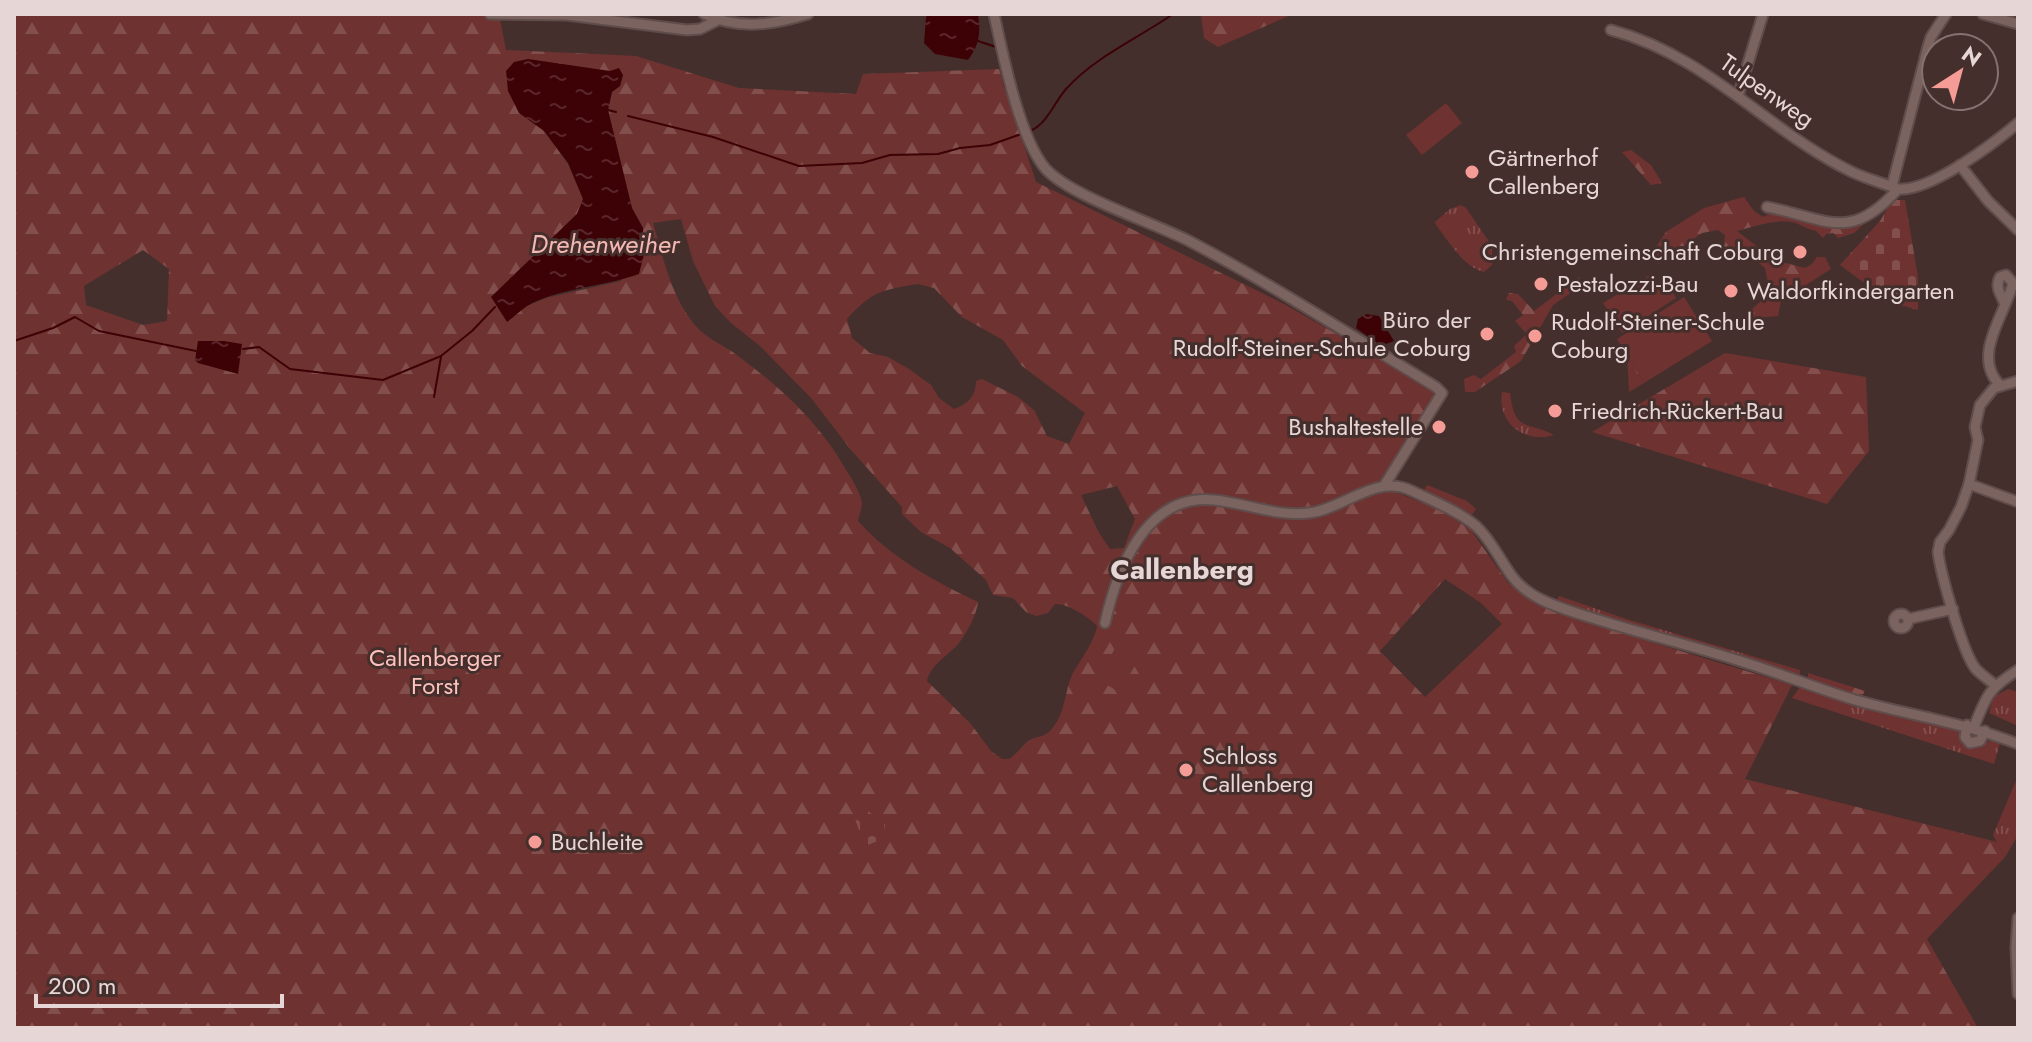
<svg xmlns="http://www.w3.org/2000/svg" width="2032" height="1042" viewBox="0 0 2032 1042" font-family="Jost,sans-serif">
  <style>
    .grass { fill: url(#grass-tufts) }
    .forest { fill: url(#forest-firs); fill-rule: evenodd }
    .cemetery { fill: url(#cemetery-stones) }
    .pitch { fill: #6e3230 }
    .water { fill: url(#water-ripples) }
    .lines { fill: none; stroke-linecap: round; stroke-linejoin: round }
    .stream { stroke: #3d0206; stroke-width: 2 }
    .minor-casing { stroke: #5f4d4c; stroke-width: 13 }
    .minor { stroke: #7b6360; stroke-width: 9 }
    .poi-dot { fill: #f59c96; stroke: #452f2d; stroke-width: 3 }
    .labels { text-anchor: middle; stroke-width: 6; stroke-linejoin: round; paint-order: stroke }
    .street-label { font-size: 24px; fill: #e6d7d6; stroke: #452f2d }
    .poi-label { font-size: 24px; fill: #e6d7d6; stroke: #452f2d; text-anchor: start }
    .park-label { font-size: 24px; fill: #fec1bc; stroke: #452f2d }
    .water-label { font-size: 26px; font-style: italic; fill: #f4b8b3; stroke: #452f2d }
    .quarter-label { font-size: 28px; font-weight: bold; fill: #e6d7d6; stroke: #452f2d }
  </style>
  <defs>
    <pattern id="grass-tufts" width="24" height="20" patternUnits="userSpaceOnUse" patternTransform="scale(2)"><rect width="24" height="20" fill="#6e3230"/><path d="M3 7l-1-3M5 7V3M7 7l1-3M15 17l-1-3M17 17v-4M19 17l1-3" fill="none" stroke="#834f4d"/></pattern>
    <pattern id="forest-firs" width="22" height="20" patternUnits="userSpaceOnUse" patternTransform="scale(2)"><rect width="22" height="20" fill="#6e3230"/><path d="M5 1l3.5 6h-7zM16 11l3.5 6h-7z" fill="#834f4d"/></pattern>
    <pattern id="cemetery-stones" width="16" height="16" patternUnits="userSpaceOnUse" patternTransform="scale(2)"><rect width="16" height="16" fill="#6e3230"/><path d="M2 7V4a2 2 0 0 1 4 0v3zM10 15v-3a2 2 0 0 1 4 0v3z" fill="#834f4d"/></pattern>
    <pattern id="water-ripples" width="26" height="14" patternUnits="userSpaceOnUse" patternTransform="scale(2)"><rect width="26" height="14" fill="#3d0206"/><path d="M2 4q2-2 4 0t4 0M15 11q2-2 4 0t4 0" fill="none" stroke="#59262a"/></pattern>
  </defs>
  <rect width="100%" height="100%" fill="#452f2d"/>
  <g class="grass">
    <path d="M1461,205L1466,208L1492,246V265L1484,272C1464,268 1448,240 1436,225L1435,222L1450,209Z"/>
    <path d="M1627,355L1644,383L1629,392Z"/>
    <path d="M1502,392L1510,393C1514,433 1530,422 1554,435C1525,444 1497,423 1502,392Z"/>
    <path d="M1559,596L1626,619L1800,670V674L1794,676L1557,601Z"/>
    <path d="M1800,687L1882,712L1958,727L1962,743C1982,751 1986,735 2000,743L1994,764L1792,698Z"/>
    <path d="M2008,689L2018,692V726L1989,713L1993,697Z"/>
    <path d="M2018,776V835L2005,857L1993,835Z"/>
  </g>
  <g class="forest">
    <path d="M14,14H499L506,50L636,56L739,88L856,94L863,74L999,69L1036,182L1284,304L1433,389V400L1395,467L1390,490L1441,510L1471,530L1508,583L1559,614L1792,685L1745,779L1997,842L2005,857L1927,939L1978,1028H14ZM619,69L623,75L620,86L612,92L608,110L632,208L643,228L621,281L546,298L527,306L491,297L577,214L583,199L568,164L544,131ZM681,219L693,261L715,306L731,323L760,346L812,399L851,450L902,507V514L921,532L950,548L986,580L993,595L1013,598L1026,612L1036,616L1048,613L1055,604C1067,603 1089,617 1097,626C1096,637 1081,661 1074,671C1064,689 1067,712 1051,730C1044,738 1035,736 1028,741C1021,747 1017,754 1009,759H1002L991,751L970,723L927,681C930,665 949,655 959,643C967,633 977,614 978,602C934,581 891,558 858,521C859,516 862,508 862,503C860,492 852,479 846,470C820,423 780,387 738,356C723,344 707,340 694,324C671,296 663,257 653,223ZM143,250L169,269L167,321L143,325L86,305L84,286ZM918,284L934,288L962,317L1003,340L1022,366L1085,413L1069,444L1047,436L1034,410L1018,397L982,379L976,381C976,396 968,404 954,409L939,398L931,385L909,369L888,357L870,353L852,338L847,319C872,291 882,290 918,284ZM1117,486L1135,519L1124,548L1110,549L1099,533L1081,495ZM1445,579L1481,603L1502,624L1425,697L1380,651Z"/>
    <path d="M1201,14H1293L1218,47L1204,38Z"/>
    <path d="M1631,150L1651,165L1662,183L1651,185L1622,152Z"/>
    <path d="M1744,197L1754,211L1763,217L1773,212L1828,225L1866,222L1854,233L1838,238L1833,233L1826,234L1823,238L1816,231C1806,229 1799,223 1791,222C1774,219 1753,227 1737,231L1774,260L1805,268L1812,264L1817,257H1825L1831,269L1806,285L1782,295L1778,316L1753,318L1751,310L1770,293L1765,268L1754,259H1741L1724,246L1725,235L1718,230L1702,233L1658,264L1652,253L1666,232L1704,208Z"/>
    <path d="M1579,277L1583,285L1579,291L1572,292L1553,305L1521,361L1475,392H1465L1464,379L1474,375L1481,379L1516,352L1514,346L1527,334L1515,321L1523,315L1512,301L1506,300L1509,293L1518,294L1534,311Z"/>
    <path d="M1725,353L1866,377L1869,451L1827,504L1592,432Z"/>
    <path d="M1427,485L1467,501L1476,509L1471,516L1423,493Z"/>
    <path d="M1808,673L1865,691L1862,696L1808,680Z"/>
  </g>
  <g class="cemetery">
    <path d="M1892,200H1905L1918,277V310L1890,302L1840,265L1880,221Z"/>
    <path d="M868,811L885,824L883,839L865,846L855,819Z"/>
  </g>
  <g class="pitch">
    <path d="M1446,103L1462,123L1422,155L1406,135Z"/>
    <path d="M1650,275L1662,294L1671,289L1676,298L1622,333L1603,303Z"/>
    <path d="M1684,297L1712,341L1644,383L1617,339Z"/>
    <path d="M1119,642L1141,656L1119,692L1097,679Z"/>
  </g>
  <g class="water">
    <path d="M930,14L978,15C981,34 979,45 968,60L935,54L924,43L926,17Z"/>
    <path d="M528,59L610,71L619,68L623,75L620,86L612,92L608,110L632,208L643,228L644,254L639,274C604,287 558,288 527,306C520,311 514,317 507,322L491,297L577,214L583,199L568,163L544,131L519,113L508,91L506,71L514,62Z"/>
    <path d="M1366,314L1379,316L1394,341L1381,346L1356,328L1358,319Z"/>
    <path d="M198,341H224L242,344L238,374L198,363L195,360Z"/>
  </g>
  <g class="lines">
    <g class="stream">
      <path d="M978,41L996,47L1005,86L1021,134"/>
      <path d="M608,110L616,112"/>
      <path d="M628,116L713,137L799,166L862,163L890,155L938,154L960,148L990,145L1024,133"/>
      <path d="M1030,131C1047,124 1054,103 1066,89C1096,56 1137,39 1173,14"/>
      <path d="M14,341L53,328L75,317L99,331L196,351"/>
      <path d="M243,349L259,347L290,369L383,380L441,356L472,331L495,307"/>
      <path d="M434,397L441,357"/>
    </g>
    <g class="minor-casing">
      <g id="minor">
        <path d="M490,14L567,15L687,30L700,29L718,20"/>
        <path d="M704,14C740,30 772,25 808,14"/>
        <path d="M994,14C1003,55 1019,137 1045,168C1069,196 1155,223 1191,242C1275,286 1355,338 1436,387L1442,393L1384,486"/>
        <path d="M1983,14L2018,24"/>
        <path d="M1611,30C1708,56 1766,130 1852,172C1867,179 1883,183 1898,189"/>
        <path d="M1738,96L1763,14"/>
        <path d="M1960,165L1988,201L2018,230"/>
        <path d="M1892,186L1927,50L1931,37L1946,14"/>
        <path d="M1767,207C1828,219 1850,243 1898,189C1930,192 1993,144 2018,123"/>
        <path d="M2000,385C1971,356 2005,315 2013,283L2006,275L2000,277C1995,287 2000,293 2004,302"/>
        <path d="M1969,484L2018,502"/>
        <circle cx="1901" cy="621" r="7"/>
        <path d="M1908,619L1953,609"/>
        <path d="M1105,623C1117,569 1146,493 1214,500C1245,503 1277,517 1309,513C1344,509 1376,473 1412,491C1433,501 1458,511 1476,526C1491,540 1499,558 1511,575C1529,600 1561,608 1589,617C1639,633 1690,645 1740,661C1779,673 1816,688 1855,700C1909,715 1965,723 2018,744"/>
        <path d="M1995,685C1988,679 1980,674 1975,668C1962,650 1941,575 1938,552L1940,542L1949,530L1961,507L1969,484L1978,440L1975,427L1980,405L1994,388L2018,381"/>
        <path d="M1967,725L1965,737L1970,743L1980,741L1985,731"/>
        <path d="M1974,727C1986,696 1989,688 2018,670"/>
        <path d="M2018,918L2016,948L2018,994"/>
      </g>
    </g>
    <use href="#minor" class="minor"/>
  </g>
  <g class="poi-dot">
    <circle cx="1472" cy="172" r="8"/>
    <circle cx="1800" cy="252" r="8"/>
    <circle cx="1541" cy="284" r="8"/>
    <circle cx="1731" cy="291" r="8"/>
    <circle cx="1487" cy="334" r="8"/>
    <circle cx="1535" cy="336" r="8"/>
    <circle cx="1555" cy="411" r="8"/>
    <circle cx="1439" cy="427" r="8"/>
    <circle cx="1186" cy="770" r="8"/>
    <circle cx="535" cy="842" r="8"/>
  </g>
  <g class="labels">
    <g class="street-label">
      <text transform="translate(1767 91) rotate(35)" y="8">Tulpenweg</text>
    </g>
    <g class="poi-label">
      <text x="1488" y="166">Gärtnerhof<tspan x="1488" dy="28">Callenberg</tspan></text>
      <text x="1784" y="260" text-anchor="end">Christengemeinschaft Coburg</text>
      <text x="1557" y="292">Pestalozzi-Bau</text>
      <text x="1747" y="299">Waldorfkindergarten</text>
      <text x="1471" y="328" text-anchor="end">Büro der<tspan x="1471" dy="28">Rudolf-Steiner-Schule Coburg</tspan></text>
      <text x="1551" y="330">Rudolf-Steiner-Schule<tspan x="1551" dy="28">Coburg</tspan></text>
      <text x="1571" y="419">Friedrich-Rückert-Bau</text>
      <text x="1423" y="435" text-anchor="end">Bushaltestelle</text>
      <text x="1202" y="764">Schloss<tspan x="1202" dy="28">Callenberg</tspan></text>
      <text x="551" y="850">Buchleite</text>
    </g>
    <g class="park-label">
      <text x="435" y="666">Callenberger<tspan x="435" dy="28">Forst</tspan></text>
    </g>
    <g class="water-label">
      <text x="605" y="253">Drehenweiher</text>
    </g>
    <g class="quarter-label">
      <text x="1182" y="579">Callenberg</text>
    </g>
  </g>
  <rect width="2032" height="1042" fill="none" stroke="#e6d7d6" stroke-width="32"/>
  <g transform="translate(1960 72) rotate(36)"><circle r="38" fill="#452f2d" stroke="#857271" stroke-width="2"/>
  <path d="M0-6L14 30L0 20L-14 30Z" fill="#f59c96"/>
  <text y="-12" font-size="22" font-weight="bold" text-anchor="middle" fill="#e6d7d6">N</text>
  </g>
  <path d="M36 994v12h246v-12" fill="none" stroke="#e6d7d6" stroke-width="4"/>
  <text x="48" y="994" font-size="24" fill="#e6d7d6" stroke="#452f2d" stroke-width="6" paint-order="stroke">200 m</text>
</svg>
